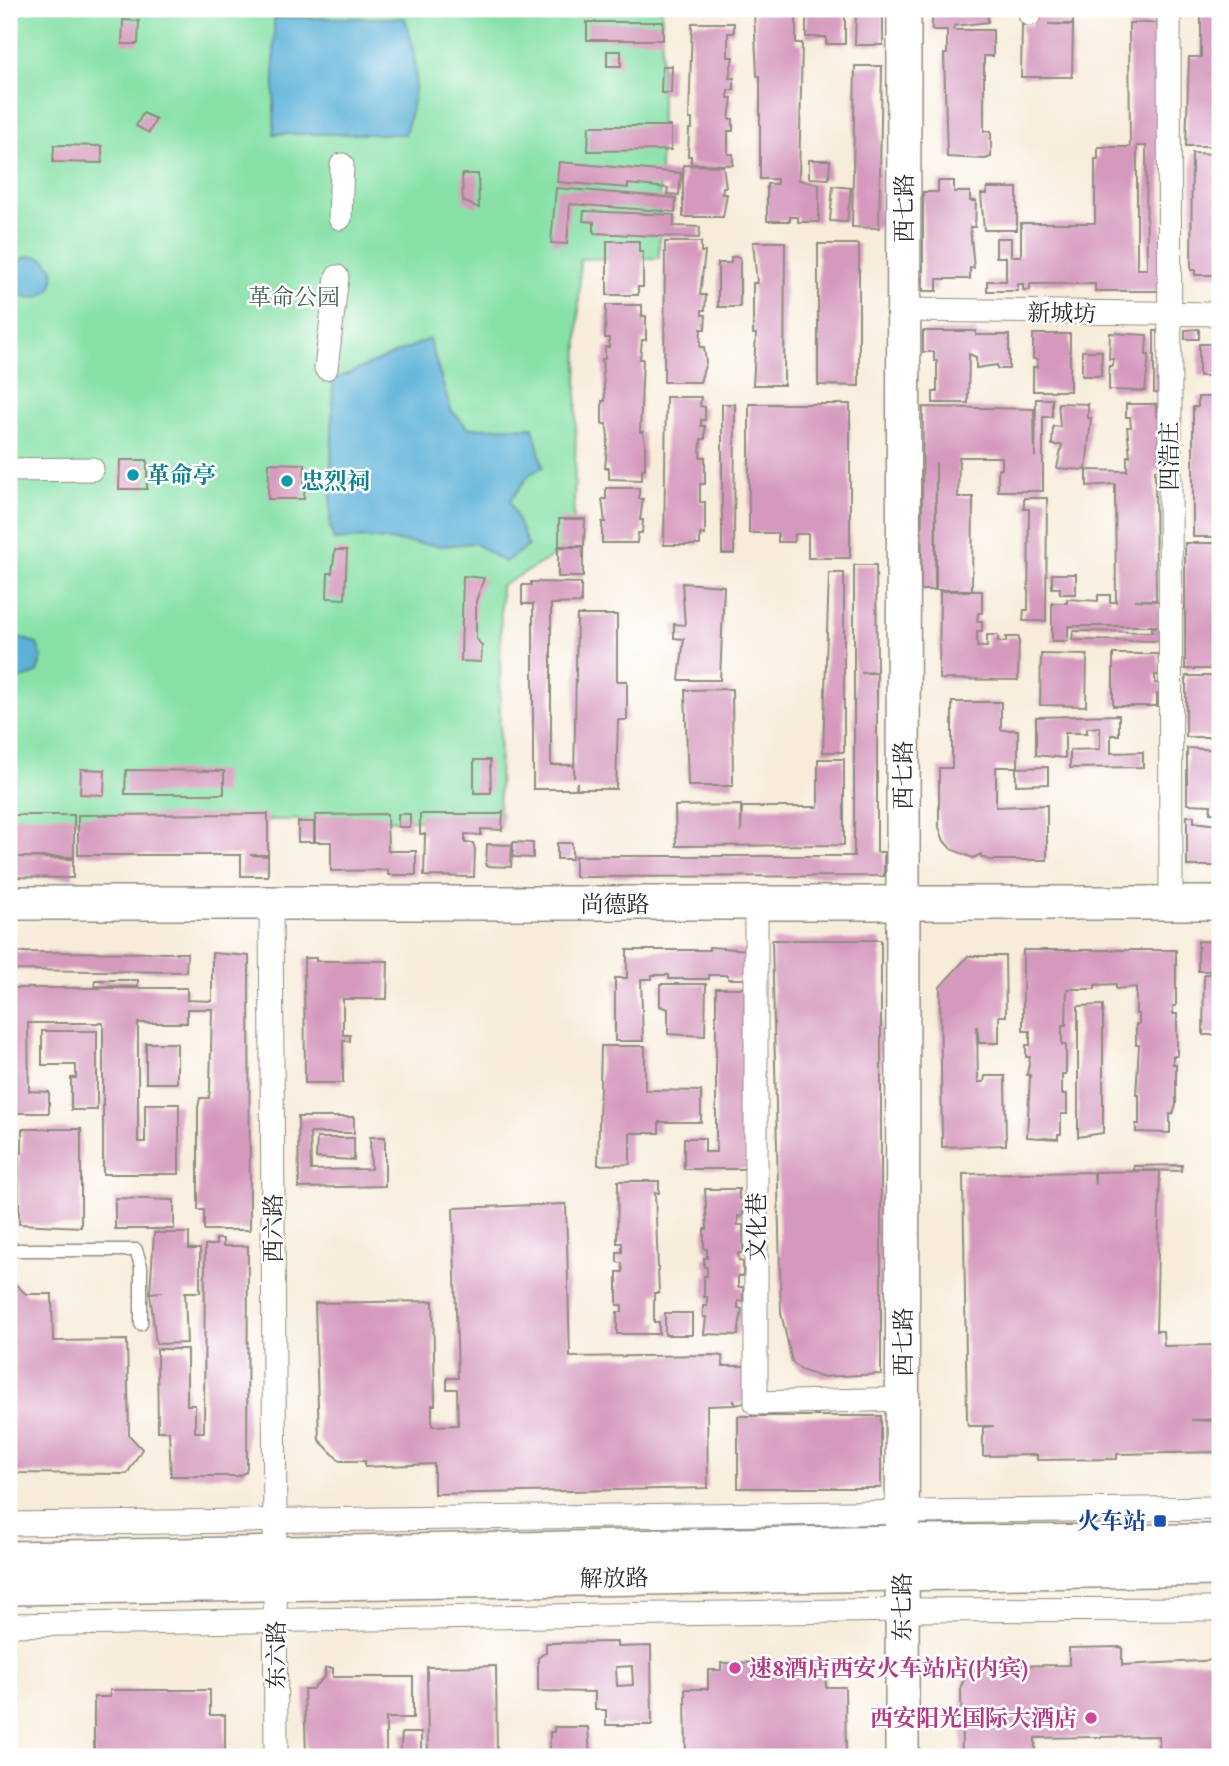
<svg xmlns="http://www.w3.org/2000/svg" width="1229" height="1766" viewBox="0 0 1229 1766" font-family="'EB Garamond','Noto Serif SC',serif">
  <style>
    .green { fill: #87e1a7; stroke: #598669; stroke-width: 2 }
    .water { fill: #5ab1d7; stroke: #426e81; stroke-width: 2 }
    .building { fill: #d599bd; fill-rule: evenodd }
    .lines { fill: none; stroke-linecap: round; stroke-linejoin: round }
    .lane-casing { stroke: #918c82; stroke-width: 15 }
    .street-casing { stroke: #918c82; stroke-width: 25 }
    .secondary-casing { stroke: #918c82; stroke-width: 36 }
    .lane { stroke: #fff; stroke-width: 12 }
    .street { stroke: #fff; stroke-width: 23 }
    .secondary { stroke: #fff; stroke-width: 33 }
    .culture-dot { fill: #0f9aa8; stroke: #fff; stroke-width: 2.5 }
    .transit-dot { fill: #1a4fb4; stroke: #fff; stroke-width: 2.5 }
    .hotel-dot { fill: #d1479c; stroke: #fff; stroke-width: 2.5 }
    .labels { text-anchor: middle; stroke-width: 5; stroke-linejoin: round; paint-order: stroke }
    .street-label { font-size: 23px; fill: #2b2b2b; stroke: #fff }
    .park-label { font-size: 23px; fill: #476250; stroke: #fff }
    .culture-label { font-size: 23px; font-weight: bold; fill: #0d838f; stroke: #fff; text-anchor: start }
    .transit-label { font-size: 23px; font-weight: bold; fill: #164399; stroke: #fff; text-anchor: end }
    .hotel-label { font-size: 23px; font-weight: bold; fill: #b23c85; stroke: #fff; text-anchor: start }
  </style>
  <rect width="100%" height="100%" fill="#fff"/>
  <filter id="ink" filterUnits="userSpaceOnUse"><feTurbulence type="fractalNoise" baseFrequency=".0143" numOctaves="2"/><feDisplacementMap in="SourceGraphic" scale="14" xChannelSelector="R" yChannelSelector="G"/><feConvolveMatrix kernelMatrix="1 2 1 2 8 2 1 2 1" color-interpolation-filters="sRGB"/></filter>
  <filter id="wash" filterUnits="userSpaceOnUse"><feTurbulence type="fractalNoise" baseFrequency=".00686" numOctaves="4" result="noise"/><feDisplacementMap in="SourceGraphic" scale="28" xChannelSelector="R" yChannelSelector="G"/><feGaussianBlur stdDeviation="1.57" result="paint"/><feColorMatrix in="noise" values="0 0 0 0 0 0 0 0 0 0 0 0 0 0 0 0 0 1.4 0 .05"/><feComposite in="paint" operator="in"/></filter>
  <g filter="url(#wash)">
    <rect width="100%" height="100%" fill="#f7ecda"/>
    <path class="green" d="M9,9H662L659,258L580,259L573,545L501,586L499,820H9Z"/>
    <g class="water">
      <path d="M274,18H405C420,67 419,86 405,134H274Z"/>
      <circle cx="33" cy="277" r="21"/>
      <path d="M429,339L451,410L468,428L533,427L543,467L530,474L510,501L528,546L504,562L474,543L442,546L366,538L334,540L330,527L333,380Z"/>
      <path d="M22,638L37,644L42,658L37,673L22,679L9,674V643Z"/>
    </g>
    <g id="blocks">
      <g class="building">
        <path d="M806,9H845V44H826V37H806Z"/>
        <path d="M856,9H883V45H855Z"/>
        <path d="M932,9H988V22L954,26V30H993V56H984V131H991V157L985,159L947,157L944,54H947V30H932Z"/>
        <path d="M1201,9H1220V146H1186L1189,57H1201Z"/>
        <path d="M754,13H796V43H802L799,180L819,184V222H798V217H790V221H767V184H777V179H760V76H757Z"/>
        <path d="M1032,13H1073V24H1048L1073,25L1072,77H1021L1022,25H1032Z"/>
        <path d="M123,20L139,21L138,44H122Z"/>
        <rect x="587" y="22" width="76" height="18"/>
        <path d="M692,23H734V33H728V57H733L729,78H734V90H728V98H732L729,119H733V131H728V154H733V165L691,164V156H688L689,129H692V119H689Z"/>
        <path d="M1129,23H1160L1162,291H1095V284H1030V290H1023V284H1018V291H987V281H1006V257H996V238H1011V256H1021V223H1095V159H1098V147H1130ZM1137,146H1146L1147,269H1137Z"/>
        <rect x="607" y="51" width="14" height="15"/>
        <path d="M662,66H672L671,93H661Z"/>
        <path d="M855,66H882L879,228L852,227Z"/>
        <path d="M143,113L156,119L149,133L136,126Z"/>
        <path d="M589,126H671V150L588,151Z"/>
        <path d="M54,145L102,146V163L53,162Z"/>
        <path d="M1192,153L1220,154V275H1195V270H1191Z"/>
        <path d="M809,160H830L829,179L809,178Z"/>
        <path d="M559,162L681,173L679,195L667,194L668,188L628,184V188L557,182Z"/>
        <path d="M683,165L723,166L726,187H723L722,194H727L723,217H683Z"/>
        <path d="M462,174H478L479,208L463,201Z"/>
        <path d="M938,181H954V192H970V201H976L975,227H970L974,268H970V279H937V291H923V192H938Z"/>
        <path d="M833,186L851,188L847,222L830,221Z"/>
        <path d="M556,188L676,198L675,212L570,204L567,244L551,243Z"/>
        <path d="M987,188H1017V230H984L981,194H987Z"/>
        <path d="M584,211L674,215V226L700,227L699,238L594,233V222L583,221Z"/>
        <path d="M607,241H639V252H643V287H638V295H607Z"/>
        <path d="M665,242H701V252H705L700,295H706L705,310H702V315H706L705,329H701L700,347H704L706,362L700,382H664Z"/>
        <path d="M753,242H785L784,385H753L756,334H753V283H757Z"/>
        <path d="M818,244H859V386L818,385Z"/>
        <path d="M731,257H740V307H718V263H731Z"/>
        <path d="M606,305H642V316H646V340H642L640,359H643L640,432H643L645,444V469H642V480L609,479V468H605L608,436L606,424H602V401H605L602,359H605V347H609V338H605Z"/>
        <path d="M1199,329V339H1185V330Z"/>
        <path d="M923,331H976V335H1009V369H997V365L976,368V357L969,354L968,403H933V392H937V361H934V352H923Z"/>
        <rect x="1154" y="331" width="10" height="62"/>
        <path d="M1110,333L1147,335L1146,355H1149L1145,391L1109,390V366H1113V359H1109Z"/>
        <path d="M1033,334H1070V391H1033V367H1037V359H1033Z"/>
        <rect x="1199" y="344" width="21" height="32"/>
        <path d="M1082,351H1102L1101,376H1082Z"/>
        <path d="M666,397H701L700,406L705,407V420H701V426H705V439H701L700,457H705V484H700V502H705V535L700,534V545H664Z"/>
        <path d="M1198,397H1219L1220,537H1193V407H1198Z"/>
        <path d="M1036,399H1052V417H1043V491H998V469H1002V457H959L958,497H973L972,590H936V462L935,590H921L923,407L1034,409L1035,457Z"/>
        <path d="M1058,403L1088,404V418H1091L1086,470L1057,468L1062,445H1052L1053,426L1060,427Z"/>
        <path d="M722,404H735L734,554H722Z"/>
        <path d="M749,404H850V558H808V534H795L794,542H778V533H749Z"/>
        <path d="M1126,404H1156V416H1159L1165,470H1155L1156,600H1135L1159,601L1160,626H1068V641H1052V603H1067V599L1098,601V595H1110V602H1116L1115,484L1087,486V470L1127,471V456H1130L1127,427H1131L1130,417H1126Z"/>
        <path d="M120,460H147V489H119Z"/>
        <path d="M269,463L305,464L304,499H268Z"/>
        <path d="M606,488H639V499H643L640,520H643L642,533H638L637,543H602V522H605L602,499H606Z"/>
        <path d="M1024,498H1047L1046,621H1023L1024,610H1028L1029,509H1024Z"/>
        <path d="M559,519H585L584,546H559Z"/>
        <rect x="1185" y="543" width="35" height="126"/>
        <rect x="558" y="547" width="25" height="30"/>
        <path d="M335,550H347L345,599L327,598L328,573H332Z"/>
        <path d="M854,565H876L877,672L861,673H877V852H884V876L575,877V856H854Z"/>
        <path d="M829,573H844V752H823Z"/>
        <path d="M1052,574H1076V594H1060V588H1052Z"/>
        <path d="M463,576L484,578L476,601V638L482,646L481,662L461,661Z"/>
        <path d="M531,582L581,583V603L551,604V765H574V778L577,615H617V681H627V720H618L616,789H577V782L576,789H533V604H522V585H531Z"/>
        <path d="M682,583L724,586L720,680H679L684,639L674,638V624L685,625Z"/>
        <path d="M940,591H982V613H978L977,621H982V631H977V647H987V635H998V642H1006V637H1019L1018,680L939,679Z"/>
        <path d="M1152,627H1163L1165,641L1072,640L1073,631L1152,632Z"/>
        <path d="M1041,654L1087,655L1086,706L1040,705Z"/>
        <path d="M1113,654H1158L1161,675H1155V683H1161V694H1157V706H1113Z"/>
        <rect x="1186" y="676" width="34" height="61"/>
        <path d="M732,689L733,786H688L685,690Z"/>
        <path d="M952,702H1001V730H1018V767H996V807L1047,805V860H990L981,857V854L973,858L951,849L944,841L939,827V768H952Z"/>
        <path d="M1119,715V735H1111V753L1143,752V767L1070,768V750L1100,749V727L1087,728V733H1065V758L1036,755V717Z"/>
        <path d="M1187,748L1220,750V813H1210L1211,805L1187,804Z"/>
        <path d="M818,759H844V845L676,846L675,806L741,805V832L742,807H818Z"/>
        <path d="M474,760H490L491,793H474Z"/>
        <path d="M1048,767V784L1016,785V768Z"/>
        <path d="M81,769L105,770L104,795L80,794Z"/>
        <path d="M126,770L224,771V794H125Z"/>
        <path d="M503,811L502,830L481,829V835L465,834V843H473L475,849L474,877L424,876L425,834H420V814H498Z"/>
        <path d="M268,814V855H250L268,856V876H241V855H78V815Z"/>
        <path d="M387,814L388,851H416V875H388V870L331,871V842H315V815Z"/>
        <rect x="398" y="814" width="12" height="13"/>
        <path d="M9,815H74V857H19L73,859V878L9,877Z"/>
        <path d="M1187,816H1194V822L1209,824H1216V818H1220V866H1187Z"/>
        <rect x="298" y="822" width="16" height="20"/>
        <path d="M513,842L533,843V858L513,857Z"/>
        <rect x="557" y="843" width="15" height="16"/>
        <path d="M487,844L512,845L511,867L486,866Z"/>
        <path d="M772,940H881V1374L820,1377L801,1370L792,1362L781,1313Z"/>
        <path d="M1198,941L1220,942V962L1217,961L1220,963V1035H1203L1204,974H1210V971H1198Z"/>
        <path d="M709,947L749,950V979H728V975H709V979H669V975H652V979H641L643,1041H615V978H627V950H709Z"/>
        <path d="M1023,950H1176V1006H1173V1014H1177V1056H1173V1064H1176V1105L1173,1114H1170V1133L1136,1132V1124H1139V1095H1136L1139,1045H1136V1024H1139V1014H1136V987L1116,989V984L1095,985V989H1067L1066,1025H1062V1045H1066V1074H1062V1094H1067V1114H1061V1134H1058V1139L1027,1137L1030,1075H1027L1030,1057H1026V1045H1030V1031H1023Z"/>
        <path d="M9,952L187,953L186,972L9,970Z"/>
        <path d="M212,953L249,956L250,1230H204V1210H198V1107L200,1098H209L210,1089L212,1009H187V1023H138V1142H145V1104H179V1174H103V1023H28L29,1091L49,1092V1113H9V988H187V1000L212,1001Z"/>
        <path d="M968,956H1005L1006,1016H999V1043H979L977,1026L978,1082H984L985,1076H1005L1006,1145L942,1147L940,987Z"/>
        <path d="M304,958H316V961H388L387,999H343V1035H350V1041H343V1083H305Z"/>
        <path d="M95,980H138V987L95,986Z"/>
        <path d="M660,984H706L705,1036L668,1034V1009L660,1006Z"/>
        <path d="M716,988H746V1169H684V1138H705V1152H716Z"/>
        <path d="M1103,1005V1133L1078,1137V1006Z"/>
        <path d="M42,1031H97V1110H71V1078H76V1065H42Z"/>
        <rect x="146" y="1043" width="31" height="40"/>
        <path d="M601,1046H645V1090L701,1091V1122H659V1133H630V1164L598,1165Z"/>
        <path d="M298,1117H354V1133H310L311,1170L371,1169L370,1137H385V1186L299,1188Z"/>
        <path d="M22,1129H81V1227L19,1224V1153H22Z"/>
        <path d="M317,1138H354V1160L316,1158Z"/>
        <path d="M1182,1165L1181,1171L1134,1170V1166Z"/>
        <path d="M1160,1171L1156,1331H1163L1164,1346L1220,1345V1419L1191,1420L1220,1421V1452L1117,1454V1459L1037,1460V1455L983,1456V1427L994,1426H968L967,1419L963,1174L1094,1172L1095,1185V1172Z"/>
        <path d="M618,1181H659V1193H655L659,1293H654V1322H659V1334H617V1312H622V1305H617V1272H623L622,1263L617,1262V1252H622V1243H617Z"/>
        <path d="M705,1189H739V1199L743,1200V1216H738V1225H743V1253H738L739,1261L743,1262V1276H738V1287H743V1301H738V1308L742,1309L738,1335L704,1334L706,1317H703V1306H707V1297H704V1276H707V1267H704V1258H707V1249H704V1229H707Z"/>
        <path d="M115,1198L174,1200V1229H115Z"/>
        <path d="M566,1204L570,1357L712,1355L722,1356L723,1366H746V1402L736,1405L734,1400V1405L707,1406L708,1488L434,1494V1464L365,1467V1461H340L319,1440L315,1303L433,1301L435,1405H432V1426L458,1425L457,1389H447V1378H458L453,1208Z"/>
        <path d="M154,1233H189V1249H200V1292H185L187,1343L156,1344L150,1293L163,1292L150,1293Z"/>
        <path d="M216,1239H223V1246H248L247,1467L246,1472L238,1476H171L169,1431H158L157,1349H187V1405H195V1432H204L205,1245H216Z"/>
        <path d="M9,1278L26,1294H52L53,1341L127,1340L129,1435L142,1449L127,1474L9,1473Z"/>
        <rect x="665" y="1313" width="27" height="22"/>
        <rect x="738" y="1416" width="143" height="72"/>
        <path d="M617,1642V1647L651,1646L652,1725H606V1710H595V1692L538,1691V1658L546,1652V1643ZM632,1666L633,1685L617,1686L616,1667Z"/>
        <path d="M1122,1647V1665L1220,1660V1757H1159V1736L1035,1738V1757H962L961,1686L967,1673L989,1666L1069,1665V1648Z"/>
        <path d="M773,1662V1669L825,1668L826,1687H845L846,1757H686L685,1689H708V1670H721V1663Z"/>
        <path d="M496,1666L497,1757H428L427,1667Z"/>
        <path d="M325,1668H333V1677H413V1718H386V1757H306L304,1689H312L325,1676Z"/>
        <path d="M110,1690H210V1715H225V1757H173V1753H122V1757H94V1697H110Z"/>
        <path d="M554,1727H588L590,1757H550V1732H554Z"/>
        <path d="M402,1733H421V1757H400Z"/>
      </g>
    </g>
  </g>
  <g filter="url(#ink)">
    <use href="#blocks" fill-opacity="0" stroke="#918c82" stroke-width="2"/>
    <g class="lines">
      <g class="lane-casing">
        <path id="lane" d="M9,1250H136L141,1266V1324"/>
      </g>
      <g class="street-casing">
        <g id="street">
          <path d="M1169,9L1171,902"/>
          <path d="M1030,14V9"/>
          <path d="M340,218L342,165"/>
          <path d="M904,310L1220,314"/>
          <path d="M326,368L337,277"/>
          <path d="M9,470L92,469"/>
          <path d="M271,903L275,1534"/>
          <path d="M756,905V1403L903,1399"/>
          <path d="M9,1524L1220,1508"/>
          <path d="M275,1571L276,1757"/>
          <path d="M9,1625L902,1610L1220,1609"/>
        </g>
      </g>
      <g class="secondary-casing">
        <g id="secondary">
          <path d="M9,903H1220"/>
          <path d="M9,1558L902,1542L1220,1541"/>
          <path d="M9,1588L1220,1569"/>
          <path d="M902,1757L904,9"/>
        </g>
      </g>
      <use href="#lane" class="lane"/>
      <use href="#street" class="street"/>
      <use href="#secondary" class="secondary"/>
    </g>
  </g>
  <g class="culture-dot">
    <circle cx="133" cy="475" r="7"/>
    <circle cx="287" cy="481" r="7"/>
  </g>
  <rect class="transit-dot" x="1153" y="1514" width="14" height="14" rx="3.5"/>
  <g class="hotel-dot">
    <circle cx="735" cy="1668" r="7"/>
    <circle cx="1091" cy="1718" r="7"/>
  </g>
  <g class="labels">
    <g class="street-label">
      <text transform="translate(904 208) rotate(-90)" y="8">西七路</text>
      <text transform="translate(1062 313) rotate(1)" y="8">新城坊</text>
      <text transform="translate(1169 456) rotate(-90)" y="8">四浩庄</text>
      <text transform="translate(903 775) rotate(-90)" y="8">西七路</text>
      <text x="615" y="912">尚德路</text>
      <text transform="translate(756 1227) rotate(-90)" y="8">文化巷</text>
      <text transform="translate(273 1228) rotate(-90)" y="8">西六路</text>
      <text transform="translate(903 1342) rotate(-90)" y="8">西七路</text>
      <text transform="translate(614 1578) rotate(-1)" y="8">解放路</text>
      <text transform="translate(902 1607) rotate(-90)" y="8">东七路</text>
      <text transform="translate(276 1655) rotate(-90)" y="8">东六路</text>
    </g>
    <g class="park-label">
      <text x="294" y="305">革命公园</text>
    </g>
    <g class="culture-label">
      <text x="147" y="483">革命亭</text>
      <text x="301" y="489">忠烈祠</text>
    </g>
    <g class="transit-label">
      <text x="1146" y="1529">火车站</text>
    </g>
    <g class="hotel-label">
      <text x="749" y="1676">速8酒店西安火车站店(内宾)</text>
      <text x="1077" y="1726" text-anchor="end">西安阳光国际大酒店</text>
    </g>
  </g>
  <rect width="1229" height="1766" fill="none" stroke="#fff" stroke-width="35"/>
</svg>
